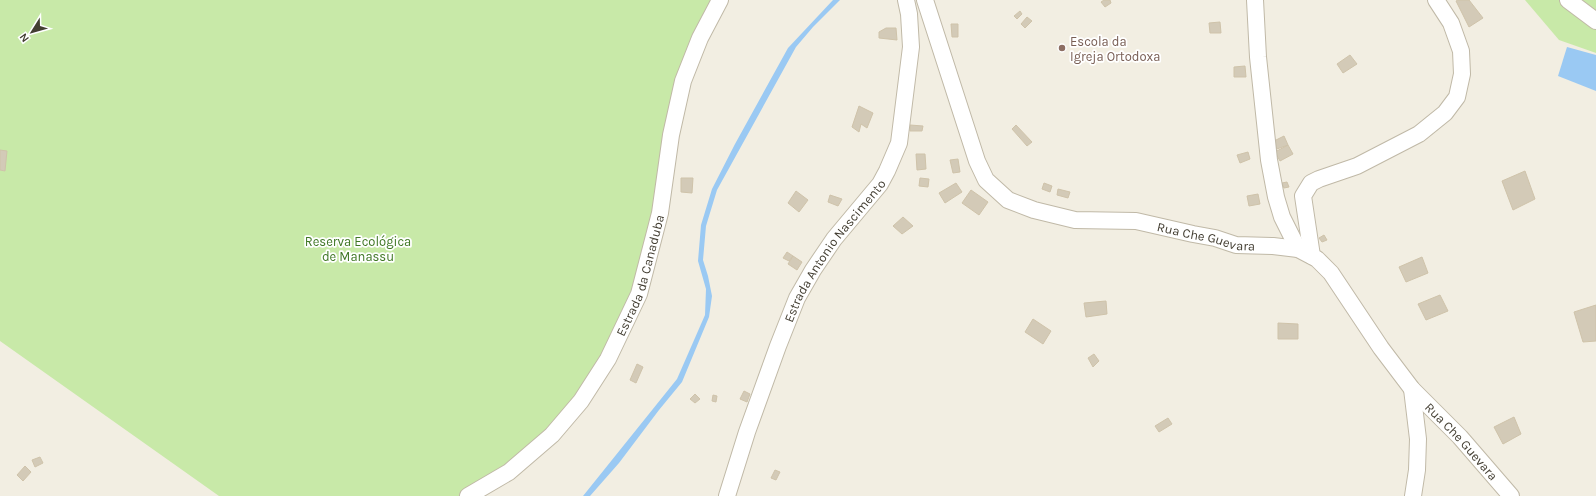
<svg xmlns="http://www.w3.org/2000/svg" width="1596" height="496" viewBox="0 0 1596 496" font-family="Karla,sans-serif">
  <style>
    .green { fill: #c8e9a8 }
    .water { fill: #9ac9f3 }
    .building { fill: #d3cab7; stroke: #cfc3aa }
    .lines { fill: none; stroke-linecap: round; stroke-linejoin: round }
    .minor-casing { stroke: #c0b9a7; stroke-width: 18 }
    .minor { stroke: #fff; stroke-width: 16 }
    .education-dot { fill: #8d6e63; stroke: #fff; stroke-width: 1.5 }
    .labels { text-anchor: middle; stroke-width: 3.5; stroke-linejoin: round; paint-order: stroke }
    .education-label { font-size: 13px; fill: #785e54; stroke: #fff; text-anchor: start }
    .street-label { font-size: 13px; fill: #433e32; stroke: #fff }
    .park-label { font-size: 13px; fill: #3f7724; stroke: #fff }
  </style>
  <rect width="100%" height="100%" fill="#f2eee2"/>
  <g class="green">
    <path d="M0,0H716L698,32L635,296L578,400L508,468L459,496H219L0,341Z"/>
    <path d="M1525,0H1596V53L1559,40Z"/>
  </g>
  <g class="water">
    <path d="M833,0H840L813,27L796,47L717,190L706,226L703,260L708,276L712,296L709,317L682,382L659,410L619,463L590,496H583L677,379L705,315L706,289L698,261L701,225L712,189L735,144L788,48Z"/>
    <path d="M1567,47L1596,55V91L1558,76Z"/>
  </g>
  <g class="building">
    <path d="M1104,0H1110L1111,3L1105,7L1101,2Z"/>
    <path d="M1458,0H1469L1483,18L1469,27L1456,1Z"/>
    <path d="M1020,11L1022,14L1017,19L1014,16Z"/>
    <path d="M1027,17L1032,21L1025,28L1021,24Z"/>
    <path d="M1220,22L1221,33H1210L1209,23Z"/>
    <path d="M951,24H958V37H952Z"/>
    <path d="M886,28H896L897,40L879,38V32Z"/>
    <path d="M1350,55L1357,64L1343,73L1337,64Z"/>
    <path d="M1245,66L1246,77H1234V67Z"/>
    <path d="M859,106L873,113L867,128L861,124L859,132L852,127Z"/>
    <path d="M910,125L923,126L922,131H910Z"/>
    <path d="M1016,125L1032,142L1027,146L1012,129Z"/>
    <path d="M1284,136L1288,145L1277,149L1274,141Z"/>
    <path d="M1288,145L1293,154L1280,161L1275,152Z"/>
    <path d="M0,150L7,151L5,171L0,170Z"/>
    <path d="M1248,152L1250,159L1240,163L1237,155Z"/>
    <path d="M916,154H925L926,169L917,170Z"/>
    <path d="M958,159L960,172L953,173L950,160Z"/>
    <path d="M1525,171L1535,199L1513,210L1502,181Z"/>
    <path d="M681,178H693L692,193L681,192Z"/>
    <path d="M920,178L929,179L928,187L919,186Z"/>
    <path d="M1287,182L1289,187L1284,188L1282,183Z"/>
    <path d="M956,183L962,192L945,203L939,193Z"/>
    <path d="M1044,183L1052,186L1050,192L1042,189Z"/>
    <path d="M1058,189L1070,192L1068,198L1057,195Z"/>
    <path d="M971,190L988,202L979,215L962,203Z"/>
    <path d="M796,191L808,200L799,212L788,203Z"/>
    <path d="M1258,194L1260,204L1249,206L1247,196Z"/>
    <path d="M830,195L842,199L838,206L828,202Z"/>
    <path d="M903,217L913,226L902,234L893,226Z"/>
    <path d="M1324,235L1327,240L1322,242L1319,238Z"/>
    <path d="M787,252L793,256L789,261L783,258Z"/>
    <path d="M793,256L802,262L797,270L788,264Z"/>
    <path d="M1422,257L1428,273L1406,282L1399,267Z"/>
    <path d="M1440,295L1448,311L1426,320L1418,304Z"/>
    <path d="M1106,301L1107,314L1086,317L1084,303Z"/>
    <path d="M1596,305V341L1583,342L1574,312Z"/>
    <path d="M1033,319L1051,331L1043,344L1025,332Z"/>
    <path d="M1278,323L1298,324V339H1278Z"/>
    <path d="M1094,354L1099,361L1093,367L1088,358Z"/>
    <path d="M637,364L643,367L636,383L630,380Z"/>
    <path d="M744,391L750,394L747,402L740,399Z"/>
    <path d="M695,394L700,399L695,403L690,399Z"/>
    <path d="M713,395L717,396L716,402L712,401Z"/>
    <path d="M1514,417L1521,434L1503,444L1494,427Z"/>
    <path d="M1168,418L1172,424L1159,432L1155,426Z"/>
    <path d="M40,457L43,463L35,467L32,460Z"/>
    <path d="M25,466L31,472L23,481L17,475Z"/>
    <path d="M775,470L780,472L776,480L771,478Z"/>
  </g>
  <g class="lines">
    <g class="minor-casing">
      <g id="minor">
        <path id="s1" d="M925,0L977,161L986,180L1008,200L1034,210L1075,220L1136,221L1193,234L1215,238L1236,245L1273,246L1298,249L1317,259L1331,273L1381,348L1412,389L1460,437L1511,496"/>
        <path d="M1255,0L1258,57L1269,160L1276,197L1282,217L1298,249"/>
        <path d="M1568,0L1596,21"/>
        <path d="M1312,256L1303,196L1311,183L1319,179L1357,166L1419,134L1445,113L1457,97L1462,74L1461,51L1451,23L1436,0"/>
        <path d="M1412,389L1418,439L1417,470L1413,496"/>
        <path id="s2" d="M468,496L509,472L552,435L581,401L608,359L639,294L660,213L671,135L683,81L700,38L720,0"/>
        <path id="s3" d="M727,496L747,432L778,346L797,298L813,270L834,239L880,184L887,171L899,143L911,47L909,14L906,0"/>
      </g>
    </g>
    <use href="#minor" class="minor"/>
  </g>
  <circle class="education-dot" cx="1062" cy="48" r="4"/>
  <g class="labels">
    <g class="education-label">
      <text x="1070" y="46">Escola da<tspan x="1070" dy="15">Igreja Ortodoxa</tspan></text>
    </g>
    <g class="street-label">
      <text dy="5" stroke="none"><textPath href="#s1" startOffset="423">Rua Che Guevara</textPath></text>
      <text dy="5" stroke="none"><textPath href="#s3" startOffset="270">Estrada Antonio Nascimento</textPath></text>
      <text dy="5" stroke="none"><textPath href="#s2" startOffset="289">Estrada da Canaduba</textPath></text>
      <text dy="5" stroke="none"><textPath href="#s1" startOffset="771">Rua Che Guevara</textPath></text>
    </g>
    <g class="park-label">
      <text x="358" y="246">Reserva Ecológica<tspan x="358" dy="15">de Manassu</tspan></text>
    </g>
  </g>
  <g transform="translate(32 32) rotate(233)" stroke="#ffffff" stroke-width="3" paint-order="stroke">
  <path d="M0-3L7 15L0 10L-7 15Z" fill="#433e32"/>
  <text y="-6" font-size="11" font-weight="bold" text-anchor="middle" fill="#433e32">N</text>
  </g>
</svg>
